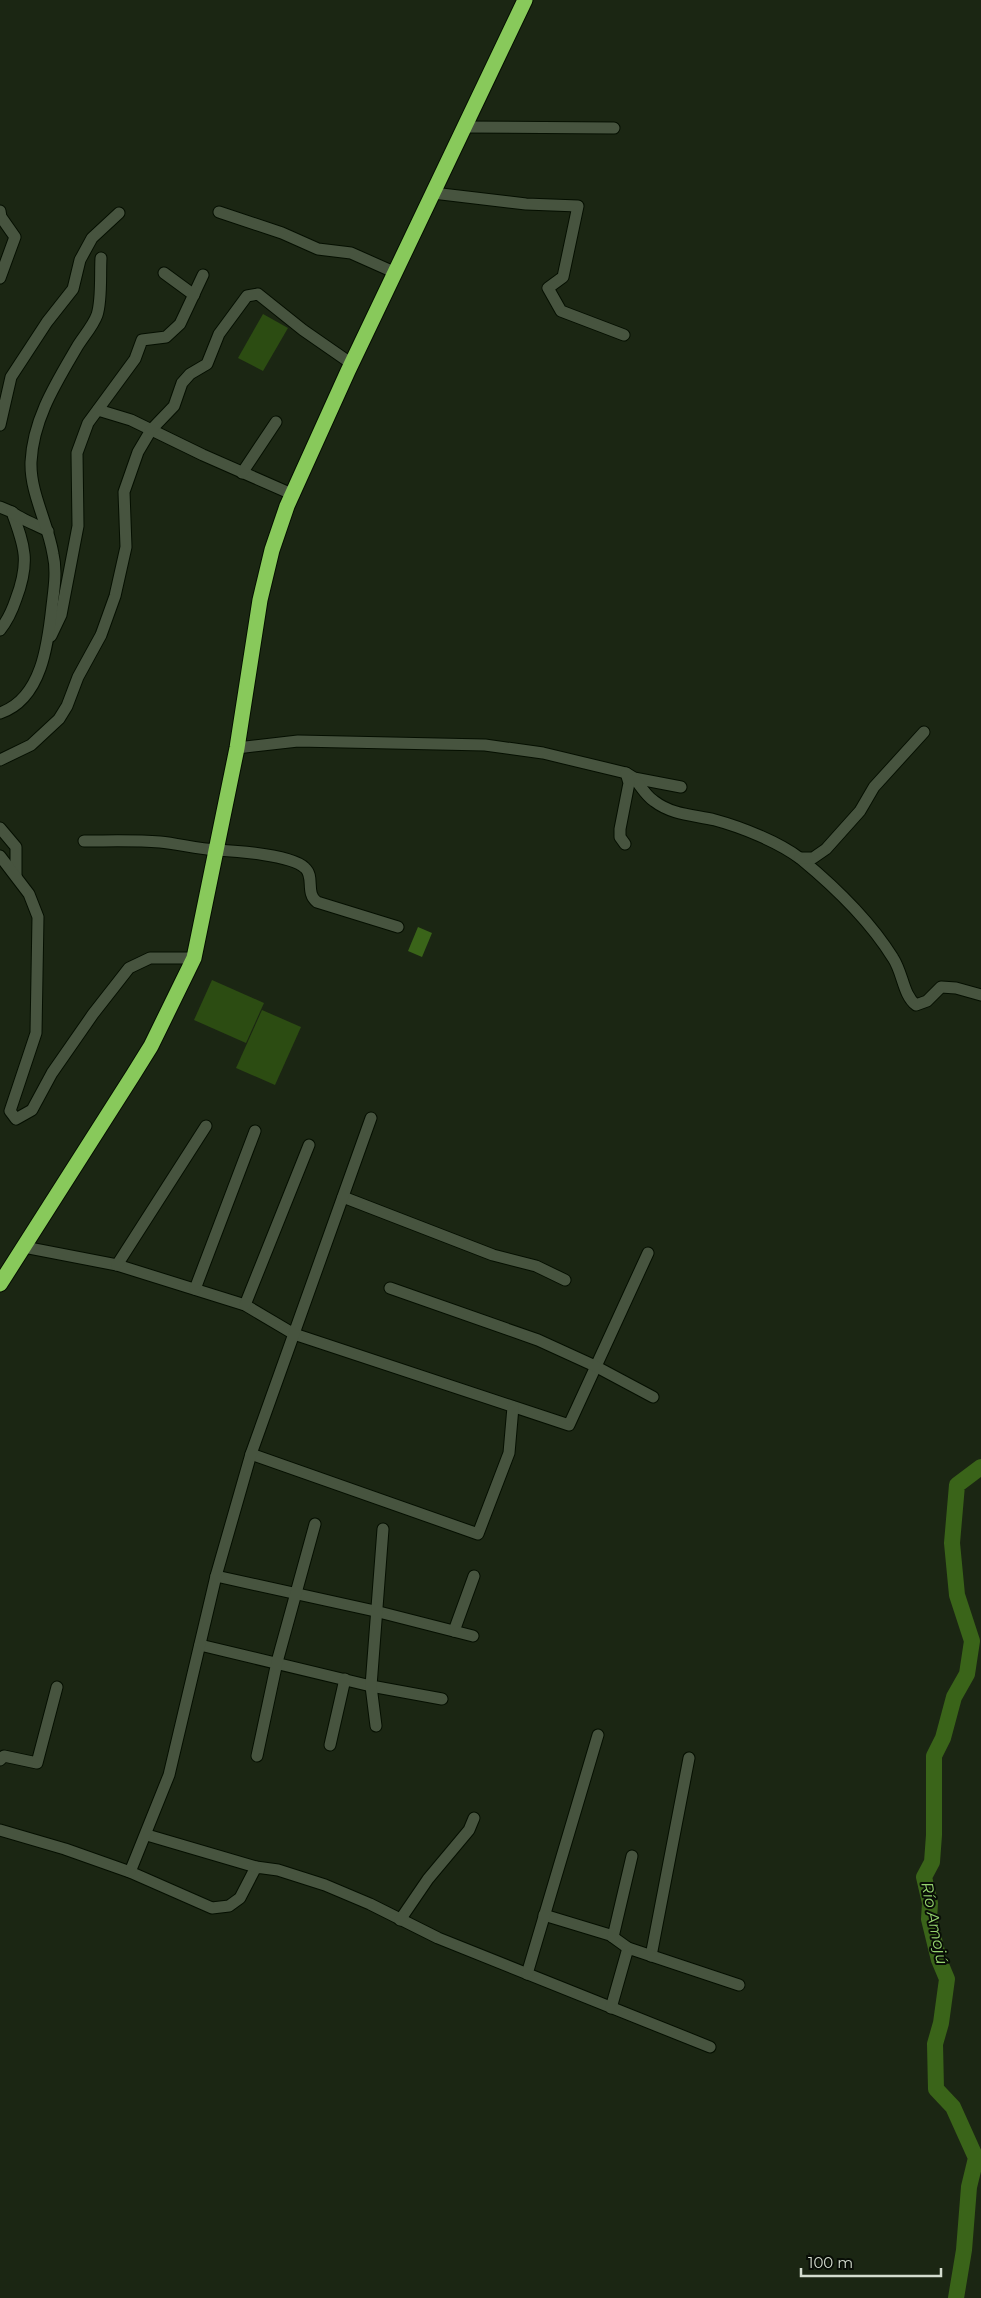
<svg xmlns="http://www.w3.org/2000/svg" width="981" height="2298" viewBox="0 0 981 2298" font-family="Montserrat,sans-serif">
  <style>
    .green { fill: #2c4c12 }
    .water { fill: #3a6419 }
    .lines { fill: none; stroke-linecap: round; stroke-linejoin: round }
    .river { stroke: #3a6419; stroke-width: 16 }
    .minor-casing { stroke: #050f01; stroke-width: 13 }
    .highway-casing { stroke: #050f01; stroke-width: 17 }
    .minor { stroke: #47543f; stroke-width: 11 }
    .highway { stroke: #88c95b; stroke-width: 15 }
    .labels { text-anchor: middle; stroke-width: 4; stroke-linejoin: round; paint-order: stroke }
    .water-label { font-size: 16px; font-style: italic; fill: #96d26f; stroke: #080d06 }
  </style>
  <rect width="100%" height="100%" fill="#1b2613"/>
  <g class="green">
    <path d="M263,314L288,328L263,371L238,358Z"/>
    <path d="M212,980L264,1003L246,1043L194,1020Z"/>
    <path d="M262,1010L301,1027L275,1085L236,1068Z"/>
  </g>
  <path class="water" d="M418,927L432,933L422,957L408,951Z"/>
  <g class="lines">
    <path class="river" d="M956,2298L964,2250L969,2187L976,2158L953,2107L936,2089L935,2044L941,2023L947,1979L939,1960L929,1919L930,1903L924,1877L932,1862L934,1835V1756L943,1738L954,1697L967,1674L972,1641L957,1595L952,1543L957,1485L981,1467"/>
    <g class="minor-casing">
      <g id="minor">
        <path d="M463,127L614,128"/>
        <path d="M433,193L526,204L578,206L563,277L548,288L561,311L624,335"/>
        <path d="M0,211L1,217L15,237L0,278"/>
        <path d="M219,212L282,233L318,249L351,253L396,273"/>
        <path d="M164,273L194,295"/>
        <path d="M98,410L131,420L203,455L294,495"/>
        <path d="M0,425L11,377L47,322L73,289L80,260L92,238L119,213"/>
        <path d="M242,473L276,422"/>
        <path d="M0,507L12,512C25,547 30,562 16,599C12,611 8,620 0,630"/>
        <path d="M12,512C18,518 39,526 48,531"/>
        <path d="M51,636L61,615L78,526L77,453L88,423L135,359L142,340L166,337L180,324L203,275"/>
        <path d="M0,713C42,699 48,643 52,606C54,589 57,571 53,554C48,523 30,493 31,462C33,419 56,383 77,347C83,337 93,326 97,315C102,300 100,274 101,258"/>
        <path d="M237,748L298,741L485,745L543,753L626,773L634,778L681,787"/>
        <path d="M0,760L31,745L59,719L67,706L78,677L101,635L115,596L126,547L124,492L138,452L151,430L174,406L182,383L190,374L207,364L219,334L247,296L258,294L303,330L352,364"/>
        <path d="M634,778C640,785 646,796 654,801C672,815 694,815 715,820C741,827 779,842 801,859C835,887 870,921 893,958C903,973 903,995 916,1005L927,1001L941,987L956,988L981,995"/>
        <path d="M0,828L16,847V876"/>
        <path d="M84,841C109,841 135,840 160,842C179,844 198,849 217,850C235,851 292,855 305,868C315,877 305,893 317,902L398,927"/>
        <path d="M625,844L620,837V829L629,783L626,773"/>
        <path d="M0,856L29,894L38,917L36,1033L10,1111L16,1119L32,1110L52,1073L93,1014L129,968L150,958H194"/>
        <path d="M800,858H813L826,849L860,811L874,787L924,732"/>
        <path d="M343,1197L493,1255L536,1266L565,1280"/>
        <path d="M24,1247L117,1265L245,1305L294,1334L569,1425L648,1253"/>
        <path d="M117,1265L206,1126"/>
        <path d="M390,1288L538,1340L595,1366L653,1397"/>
        <path d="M195,1289L255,1131"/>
        <path d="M245,1305L309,1145"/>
        <path d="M251,1454L478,1534L509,1453L513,1407"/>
        <path d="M216,1576L375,1611L473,1636"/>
        <path d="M454,1631L474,1576"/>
        <path d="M200,1645L371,1686L442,1699"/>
        <path d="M376,1726L371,1686L383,1529"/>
        <path d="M330,1745L345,1679"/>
        <path d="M257,1756L277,1662L315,1524"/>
        <path d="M0,1760L4,1756L37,1763L57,1687"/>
        <path d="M0,1830L65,1849L130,1872L212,1908L229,1906L240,1898L256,1867L278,1870L325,1885L370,1904L438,1938L710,2047"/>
        <path d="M147,1835L256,1867"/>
        <path d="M130,1872L169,1775L216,1576L251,1454L371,1118"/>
        <path d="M544,1915L610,1935L628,1948"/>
        <path d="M400,1920L428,1879L469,1830L474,1818"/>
        <path d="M613,1937L632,1856"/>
        <path d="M651,1956L689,1758"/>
        <path d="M527,1974L598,1735"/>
        <path d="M611,2008L628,1948L739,1985"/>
      </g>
    </g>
    <g class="highway-casing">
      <path id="highway" d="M0,1284L133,1075L151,1046L194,958L237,748L260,600L272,550L287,506L348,371L525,0"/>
    </g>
    <use href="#minor" class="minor"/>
    <use href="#highway" class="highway"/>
  </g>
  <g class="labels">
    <g class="water-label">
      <text transform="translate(935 1923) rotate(79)" y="6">Río Amojú</text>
    </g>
  </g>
  <path d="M801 2268v8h140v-8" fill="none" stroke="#d4dccf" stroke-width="2.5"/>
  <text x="808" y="2268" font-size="15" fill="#d4dccf" stroke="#080d06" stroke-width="4" paint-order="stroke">100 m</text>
</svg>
